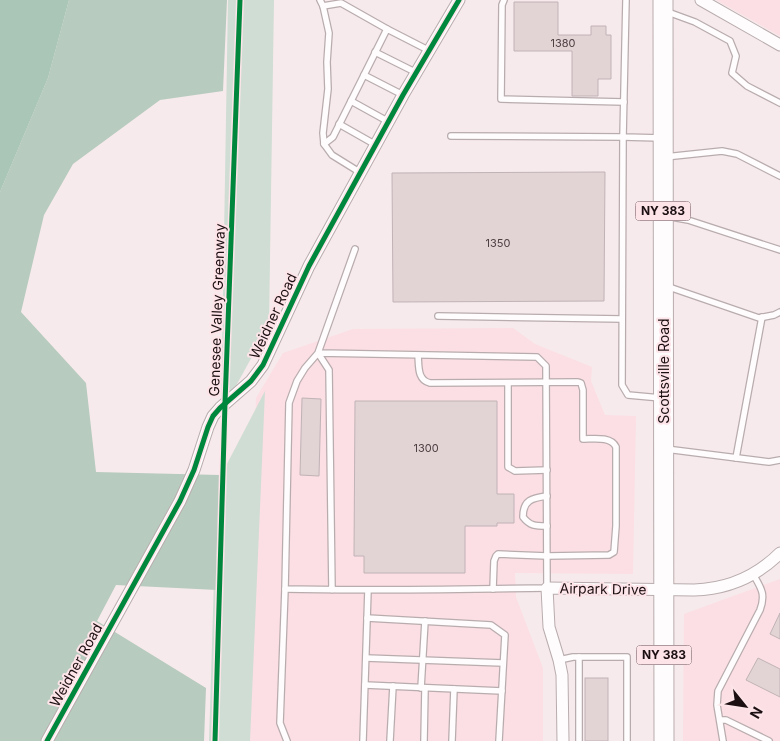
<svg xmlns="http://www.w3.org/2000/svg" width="780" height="741" viewBox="0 0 780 741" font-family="Inter,sans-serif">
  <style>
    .built { fill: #fbdfe4 }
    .green { fill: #d0ddd4 }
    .forest { fill: #b7cbbf }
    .water { fill: #a9c6b7 }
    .building { fill: #e2d3d5; stroke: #c0b3b6 }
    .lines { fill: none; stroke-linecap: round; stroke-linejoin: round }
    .service-casing { stroke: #b9acae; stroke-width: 8 }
    .minor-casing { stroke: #b9acae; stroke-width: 13 }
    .primary-casing { stroke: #b9acae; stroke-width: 21 }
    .service { stroke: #fefcfc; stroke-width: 5.5 }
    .minor { stroke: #fefcfc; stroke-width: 11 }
    .primary { stroke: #fefcfc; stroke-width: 19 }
    .cycleway-casing { stroke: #fde4e9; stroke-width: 8 }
    .cycleway { stroke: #00873e; stroke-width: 5 }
    .labels { text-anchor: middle; stroke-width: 4; stroke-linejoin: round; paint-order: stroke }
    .number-label { font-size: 11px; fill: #4e4144 }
    .shield { fill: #fde4e9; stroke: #604f52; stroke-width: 1 }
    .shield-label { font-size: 12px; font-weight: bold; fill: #1c0f12 }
    .street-label { font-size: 14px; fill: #1c0f12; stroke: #fde4e9 }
  </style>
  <rect width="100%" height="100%" fill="#f7eaec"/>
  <g class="built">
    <path d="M716,0H780V36Z"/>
    <path d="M513,328L535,344L592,367L591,381L605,415L636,416L633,574L515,573L516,597L543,668V741H249L256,398L283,353L353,329Z"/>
    <path d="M780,579V741H683L684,614Z"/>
  </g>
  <g class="green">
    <path d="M228,0H274L269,326L221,413Z"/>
    <path d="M265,391L250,741H209L217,483Z"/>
  </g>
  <path class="forest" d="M69,0H227L223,91L160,100L73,164L44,215L21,312L86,383L96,472L220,475L217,590L116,585L97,621L206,688L204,741H0V192L48,78Z"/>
  <path class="water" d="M0,0H69L48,78L0,192Z"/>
  <g class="building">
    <path d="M514,2H558V35H591V26H606V35H611V79H598V96H572V51H514Z"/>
    <path d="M605,172L604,301L393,302L392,173Z"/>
    <path d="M302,398L321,399L319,476L300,475Z"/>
    <path d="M355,401H497V494H514V523H497V526H465V573H364V556H354Z"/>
    <path d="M780,613V639L770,634Z"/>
    <path d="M758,658L780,669V697L746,680Z"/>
    <rect x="585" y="678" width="23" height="63"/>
  </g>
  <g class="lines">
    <g class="service-casing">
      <g id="service">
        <path d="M320,0L323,6L329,33L327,62L328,89L323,133L324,144L332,155L361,173"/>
        <path d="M504,0L502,5L501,99L624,102"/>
        <path d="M626,0L623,137L661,138"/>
        <path d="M323,6L341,3L387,29"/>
        <path d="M665,11L695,22L730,41L736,56L732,73L747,86L780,103"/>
        <path d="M375,52L417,73"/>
        <path d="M364,75L403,95"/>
        <path d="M351,101L389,122"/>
        <path d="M339,124L376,145"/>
        <path d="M451,136L623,137L622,385L628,395L661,398"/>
        <path d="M324,144L333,137L387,29L430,51"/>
        <path d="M665,157L722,151L737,154L780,176"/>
        <path d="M666,216L688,220L780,250"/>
        <path d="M666,286L759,318L774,315L780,312"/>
        <path d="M438,316L622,319"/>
        <path d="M418,355C419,366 417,380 430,383L578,382L581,383L583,390V439C593,439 611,436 616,447V526L614,552L609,555L547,556L498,554L496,556L494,561L493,589"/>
        <path d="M508,383V467L515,471L547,470"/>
        <path d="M666,449L769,462L780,460"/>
        <path d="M736,458L762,317"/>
        <path d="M547,496C532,498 523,500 523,517C530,526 535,526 547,526"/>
        <path d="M285,589L280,723L287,741"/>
        <path d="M332,590L329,370L318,353L305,368L297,381L289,403L285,589C372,591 460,589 547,588L546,366L537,357L318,353L355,249"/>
        <path d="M367,618L491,625L505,635L499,741"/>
        <path d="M579,657V741"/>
        <path d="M366,658L503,663"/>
        <path d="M559,660L573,657H627V741"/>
        <path d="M365,685L502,691"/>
        <path d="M421,688L425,621"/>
        <path d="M720,720H726L769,741"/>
        <path d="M363,741L368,590"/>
        <path d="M390,741L393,686"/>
        <path d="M424,741L425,688"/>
        <path d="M452,741L454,689"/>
        <path d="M723,741L717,705L718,691L760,610C766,594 761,588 753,574"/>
      </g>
    </g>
    <g class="minor-casing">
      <g id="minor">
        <path d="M701,0L780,45"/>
        <path d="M47,741L180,501L194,470L208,427L213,416L220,408L251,381L263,365L309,266L403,95L459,0"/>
        <path d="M563,741L562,675L559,660L549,627L547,588L694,590C727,589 757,576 780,553"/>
      </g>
    </g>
    <g class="primary-casing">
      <path id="primary" d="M663,0L664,741"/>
    </g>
    <use href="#service" class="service"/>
    <use href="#minor" class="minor"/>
    <use href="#primary" class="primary"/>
    <g class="cycleway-casing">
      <g id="cycleway">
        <path d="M47,741L180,501L194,470L208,427L213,416L220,408L251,381L263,365L309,266L403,95L459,0"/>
        <path d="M215,741L225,403L240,0"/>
      </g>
    </g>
    <use href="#cycleway" class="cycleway"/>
  </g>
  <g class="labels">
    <g class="number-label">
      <text x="563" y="47">1380</text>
      <text x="498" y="247">1350</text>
      <text x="426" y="452">1300</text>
    </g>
    <g class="shield">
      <rect x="635.5" y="201.5" width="55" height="19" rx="4"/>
      <rect x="636.5" y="645.5" width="55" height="19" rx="4"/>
    </g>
    <g class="shield-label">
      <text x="663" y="215">NY 383</text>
      <text x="664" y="659">NY 383</text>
    </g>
    <g class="street-label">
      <text transform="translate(217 310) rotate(-88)" y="5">Genesee Valley Greenway</text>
      <text transform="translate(273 316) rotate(-65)" y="5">Weidner Road</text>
      <text transform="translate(664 371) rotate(-90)" y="5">Scottsville Road</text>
      <text transform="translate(603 589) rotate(1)" y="5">Airpark Drive</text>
      <text transform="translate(76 665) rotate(-61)" y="5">Weidner Road</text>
    </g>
  </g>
  <g transform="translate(745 706) rotate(120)" stroke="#fde4e9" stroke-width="4" paint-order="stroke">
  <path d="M0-4L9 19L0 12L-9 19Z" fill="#1c0f12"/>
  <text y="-8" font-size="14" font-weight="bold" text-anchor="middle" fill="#1c0f12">N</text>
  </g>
</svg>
